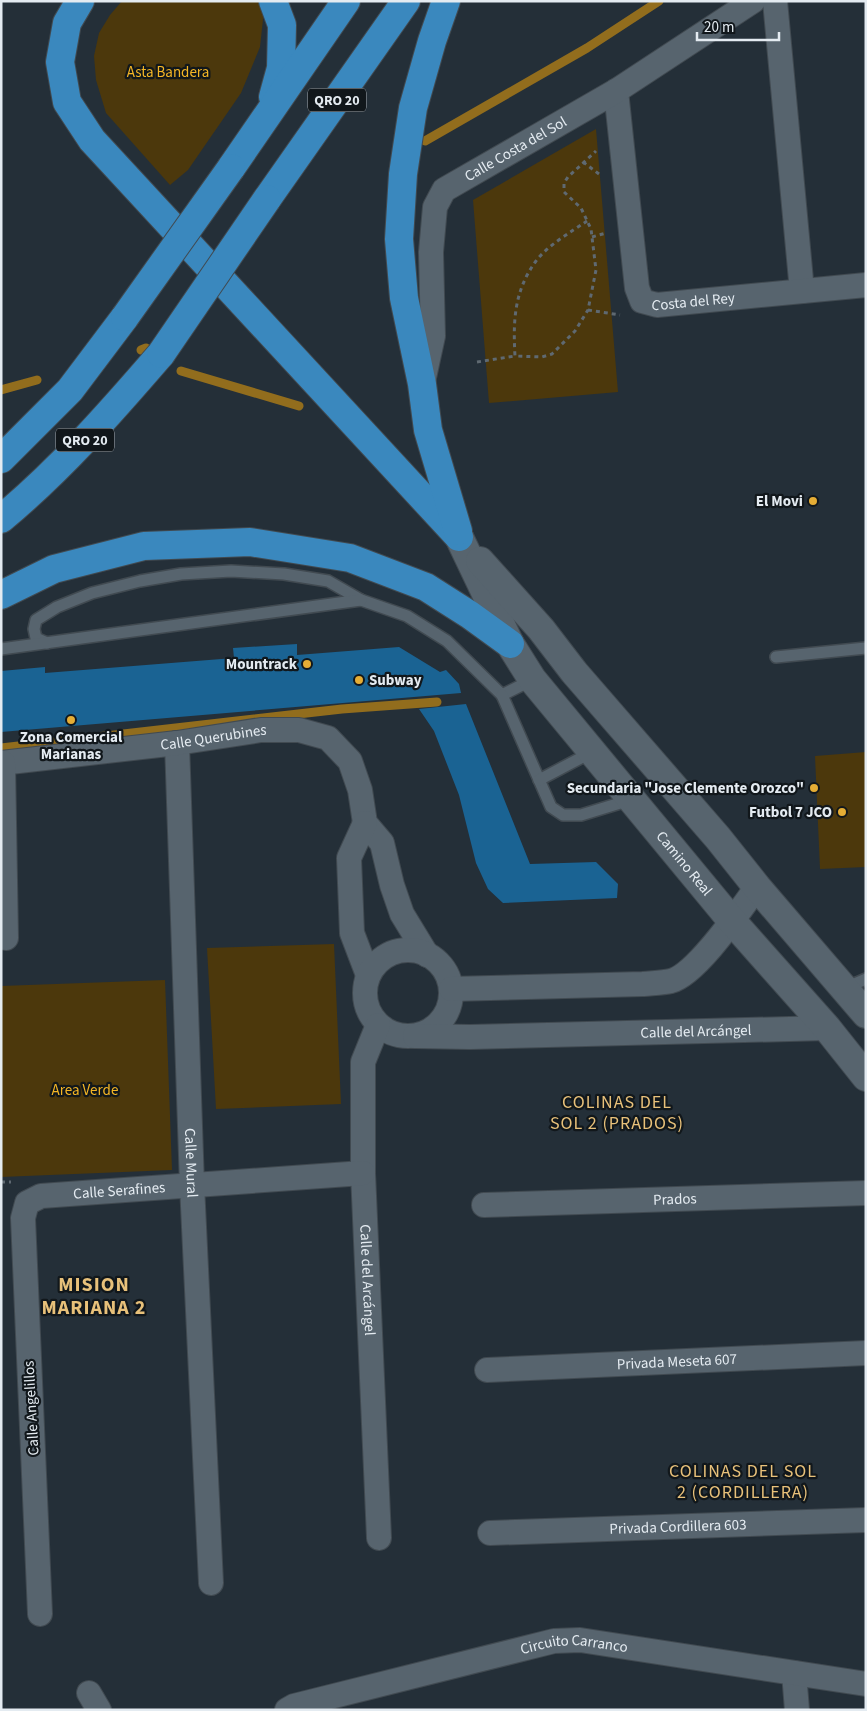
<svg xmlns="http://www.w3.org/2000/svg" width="867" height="1711" viewBox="0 0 867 1711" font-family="'Source Sans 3',sans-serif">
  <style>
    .green { fill: #4c380c }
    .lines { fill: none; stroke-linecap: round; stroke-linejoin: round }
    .stream { stroke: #926d1d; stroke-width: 9 }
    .building { fill: #1a6393 }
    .service-casing { stroke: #414a51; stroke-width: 14 }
    .minor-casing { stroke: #414a51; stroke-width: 26 }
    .tertiary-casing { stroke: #414a51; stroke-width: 30 }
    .trunk-casing { stroke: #414a51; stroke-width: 30 }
    .path { stroke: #5f6971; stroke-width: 3; stroke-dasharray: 4 4; stroke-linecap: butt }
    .service { stroke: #57646e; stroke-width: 11 }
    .minor { stroke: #57646e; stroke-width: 24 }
    .tertiary { stroke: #57646e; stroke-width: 28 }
    .trunk { stroke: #3a88be; stroke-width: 28 }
    .trunk-bridge-casing { stroke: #414a51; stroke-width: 30; stroke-linecap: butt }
    .trunk-bridge { stroke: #3a88be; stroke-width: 28 }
    .poi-dot { fill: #e5ad35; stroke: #11171b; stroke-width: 2 }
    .labels { text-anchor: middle; stroke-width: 4.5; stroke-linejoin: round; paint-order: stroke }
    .shield { fill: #11171b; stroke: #a5abb1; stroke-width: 1 }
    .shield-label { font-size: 14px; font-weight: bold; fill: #e4ebf1 }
    .park-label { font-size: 15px; fill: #f5b625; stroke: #11171b }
    .street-label { font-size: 15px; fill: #e4ebf1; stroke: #11171b }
    .poi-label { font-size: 15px; font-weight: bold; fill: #e4ebf1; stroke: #11171b; text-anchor: end }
    .quarter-label { font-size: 18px; letter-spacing: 1px; fill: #e8c17a; stroke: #11171b }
    .district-label { font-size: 20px; font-weight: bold; letter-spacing: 1px; fill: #e8c17a; stroke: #11171b }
  </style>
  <rect width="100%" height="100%" fill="#242f38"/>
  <g class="green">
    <path d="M122,1H258L264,10L260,47L241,93L188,170L170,185L106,113L96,80L94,56L99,33L110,15Z"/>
    <path d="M596,129L618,392L489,403L473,200Z"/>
    <path d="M866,752V867L820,869L815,756Z"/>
    <path d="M334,944L341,1104L216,1109L207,948Z"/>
    <path d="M165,980L172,1170L1,1177V986Z"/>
  </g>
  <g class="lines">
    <g class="stream">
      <path d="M425,141L587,48L659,1"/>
      <path d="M141,350L146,348"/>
      <path d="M181,371L299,406"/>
      <path d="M1,390L37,380"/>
      <path d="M1,748L342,709L437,702"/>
    </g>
  </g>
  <g class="building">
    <path d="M297,644V655L399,647L440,672L446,670L459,684L461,693L1,732V671L45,667V673L234,658L233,648Z"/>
    <path d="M466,704L530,864L596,862L618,884L617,898L503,903L488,889L476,863L459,795L434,731L419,709Z"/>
  </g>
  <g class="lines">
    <g class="service-casing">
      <g id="service">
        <path d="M47,643L36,638L34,629L36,620L57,607L92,593L140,581L181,574L231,571L284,574L328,581L361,600L407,616L447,641L502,695L532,680"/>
        <path d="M1,649L361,600"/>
        <path d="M776,657L866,648"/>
        <path d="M502,695L551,807L563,815H581L630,800"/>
        <path d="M539,780L592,752"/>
        <path d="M845,988L866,979"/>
      </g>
    </g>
    <g class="minor-casing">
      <g id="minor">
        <path d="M775,1L802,291"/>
        <path id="s1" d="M616,91L637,288L642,301L657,305L866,285"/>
        <path id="s2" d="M423,382L433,336L431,252L435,207L444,190L616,91L753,1"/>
        <path id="s3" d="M177,743L192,1185L211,1583"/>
        <path id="s4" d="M1,763L177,743L261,730H299L328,738L350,761L360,790L365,823L382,843L392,885L402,914L427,955"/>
        <path d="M3,763L6,938"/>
        <path d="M365,823L349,858L352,933L368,975"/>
        <circle cx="408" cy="993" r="43"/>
        <path d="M451,989L643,984C652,983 662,983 671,981C697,974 740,910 757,887"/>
        <path id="s5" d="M378,1025L363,1062V1173L379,1538"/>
        <path id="s6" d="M415,1036L470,1037L827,1028"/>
        <path id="s7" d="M484,1205L866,1193"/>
        <path id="s8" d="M487,1370L866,1353"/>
        <path id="s9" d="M490,1533L866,1520"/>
        <path id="s10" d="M40,1614L23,1218L27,1203L41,1196L363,1173"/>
        <path d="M794,1673L797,1710"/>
        <path d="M89,1693L99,1710"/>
        <path id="s11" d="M287,1710L294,1706L554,1641L580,1640L866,1684"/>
      </g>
    </g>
    <g class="tertiary-casing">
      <g id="tertiary">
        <path id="s12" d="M459,537L510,644L532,679L732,921L827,1028L866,1077"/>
        <path d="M480,561L541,629L574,672L718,838L757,887L866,1014"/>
      </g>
    </g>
    <g class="trunk-casing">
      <g id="trunk">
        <path d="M80,1L67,23L60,62L67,102L92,140L459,537"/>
        <path d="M273,1L282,25L281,68L273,97"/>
        <path d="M446,1L432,41L413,108L403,174L399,239L404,298L422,384L428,430L458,531"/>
        <path d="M231,168L346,1"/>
        <path d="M267,199L406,1"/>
        <path d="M1,459L70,390L125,317"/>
        <path d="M1,519C60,470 111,412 161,354"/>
        <path d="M1,595L54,569L144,546L250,542L350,558L426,587L470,615L510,644"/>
      </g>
    </g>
    <g class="path">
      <path d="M583,162L599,174"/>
      <path d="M587,221C571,232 548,245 536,261C514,291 513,321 515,356L542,357L552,354L575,331L588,310L596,270L591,229L581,208L564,192V183L568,177L596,151"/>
      <path d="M592,237L606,233"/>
      <path d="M588,310L620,315"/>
      <path d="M477,362L515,356"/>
      <path d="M1,1182H11"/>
    </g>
    <use href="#service" class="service"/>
    <use href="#minor" class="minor"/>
    <use href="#tertiary" class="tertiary"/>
    <use href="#trunk" class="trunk"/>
    <g class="trunk-bridge-casing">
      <g id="trunk-bridge">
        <path d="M125,317L231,168"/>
        <path d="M161,354L267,199"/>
      </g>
    </g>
    <use href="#trunk-bridge" class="trunk-bridge"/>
  </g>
  <g class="poi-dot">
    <circle cx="813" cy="501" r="5"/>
    <circle cx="307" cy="664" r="5"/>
    <circle cx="359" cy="680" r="5"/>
    <circle cx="71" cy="720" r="5"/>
    <circle cx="814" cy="788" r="5"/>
    <circle cx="842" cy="812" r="5"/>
  </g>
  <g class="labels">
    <g class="shield">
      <rect x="308" y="88.5" width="58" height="23" rx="4"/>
      <rect x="56" y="428.5" width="58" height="23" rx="4"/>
    </g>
    <g class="shield-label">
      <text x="337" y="105">QRO 20</text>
      <text x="85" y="445">QRO 20</text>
    </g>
    <g class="park-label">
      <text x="168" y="77">Asta Bandera</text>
      <text x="85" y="1095">Area Verde</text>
    </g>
    <g class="street-label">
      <text dy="5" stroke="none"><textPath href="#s2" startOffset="278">Calle Costa del Sol</textPath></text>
      <text dy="5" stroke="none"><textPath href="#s1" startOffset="264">Costa del Rey</textPath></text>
      <text dy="5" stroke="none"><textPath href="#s4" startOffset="214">Calle Querubines</textPath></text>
      <text dy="5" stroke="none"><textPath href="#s12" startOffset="399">Camino Real</textPath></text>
      <text dy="5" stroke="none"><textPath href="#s6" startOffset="281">Calle del Arcángel</textPath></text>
      <text dy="5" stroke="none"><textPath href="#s3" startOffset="420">Calle Mural</textPath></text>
      <text dy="5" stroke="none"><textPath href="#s10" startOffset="506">Calle Serafines</textPath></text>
      <text dy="5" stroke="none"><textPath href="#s7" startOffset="191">Prados</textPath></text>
      <text dy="5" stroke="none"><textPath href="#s5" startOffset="258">Calle del Arcángel</textPath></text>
      <text dy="5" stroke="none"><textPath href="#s8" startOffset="190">Privada Meseta 607</textPath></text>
      <text transform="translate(31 1408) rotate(-93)" y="5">Calle Angelillos</text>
      <text dy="5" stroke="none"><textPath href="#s9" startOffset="188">Privada Cordillera 603</textPath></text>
      <text dy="5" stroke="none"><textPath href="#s11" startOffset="296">Circuito Carranco</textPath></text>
    </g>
    <g class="poi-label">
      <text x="803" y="506">El Movi</text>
      <text x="297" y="669">Mountrack</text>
      <text x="369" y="685" text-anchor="start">Subway</text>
      <text x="71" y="742" text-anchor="middle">Zona Comercial<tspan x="71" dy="17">Marianas</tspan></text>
      <text x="804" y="793">Secundaria "Jose Clemente Orozco"</text>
      <text x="832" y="817">Futbol 7 JCO</text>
    </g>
    <g class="quarter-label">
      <text x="617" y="1108">COLINAS DEL<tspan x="617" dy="21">SOL 2 (PRADOS)</tspan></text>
      <text x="743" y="1477">COLINAS DEL SOL<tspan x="743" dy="21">2 (CORDILLERA)</tspan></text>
    </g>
    <g class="district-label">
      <text x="94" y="1291">MISION<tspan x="94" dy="23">MARIANA 2</tspan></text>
    </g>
  </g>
  <rect width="867" height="1711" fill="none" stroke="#e4ebf1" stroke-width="5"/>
  <path d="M697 32v8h82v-8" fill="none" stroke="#e4ebf1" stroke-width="2.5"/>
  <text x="704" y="32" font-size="15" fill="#e4ebf1" stroke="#11171b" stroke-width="4" paint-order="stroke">20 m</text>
</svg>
